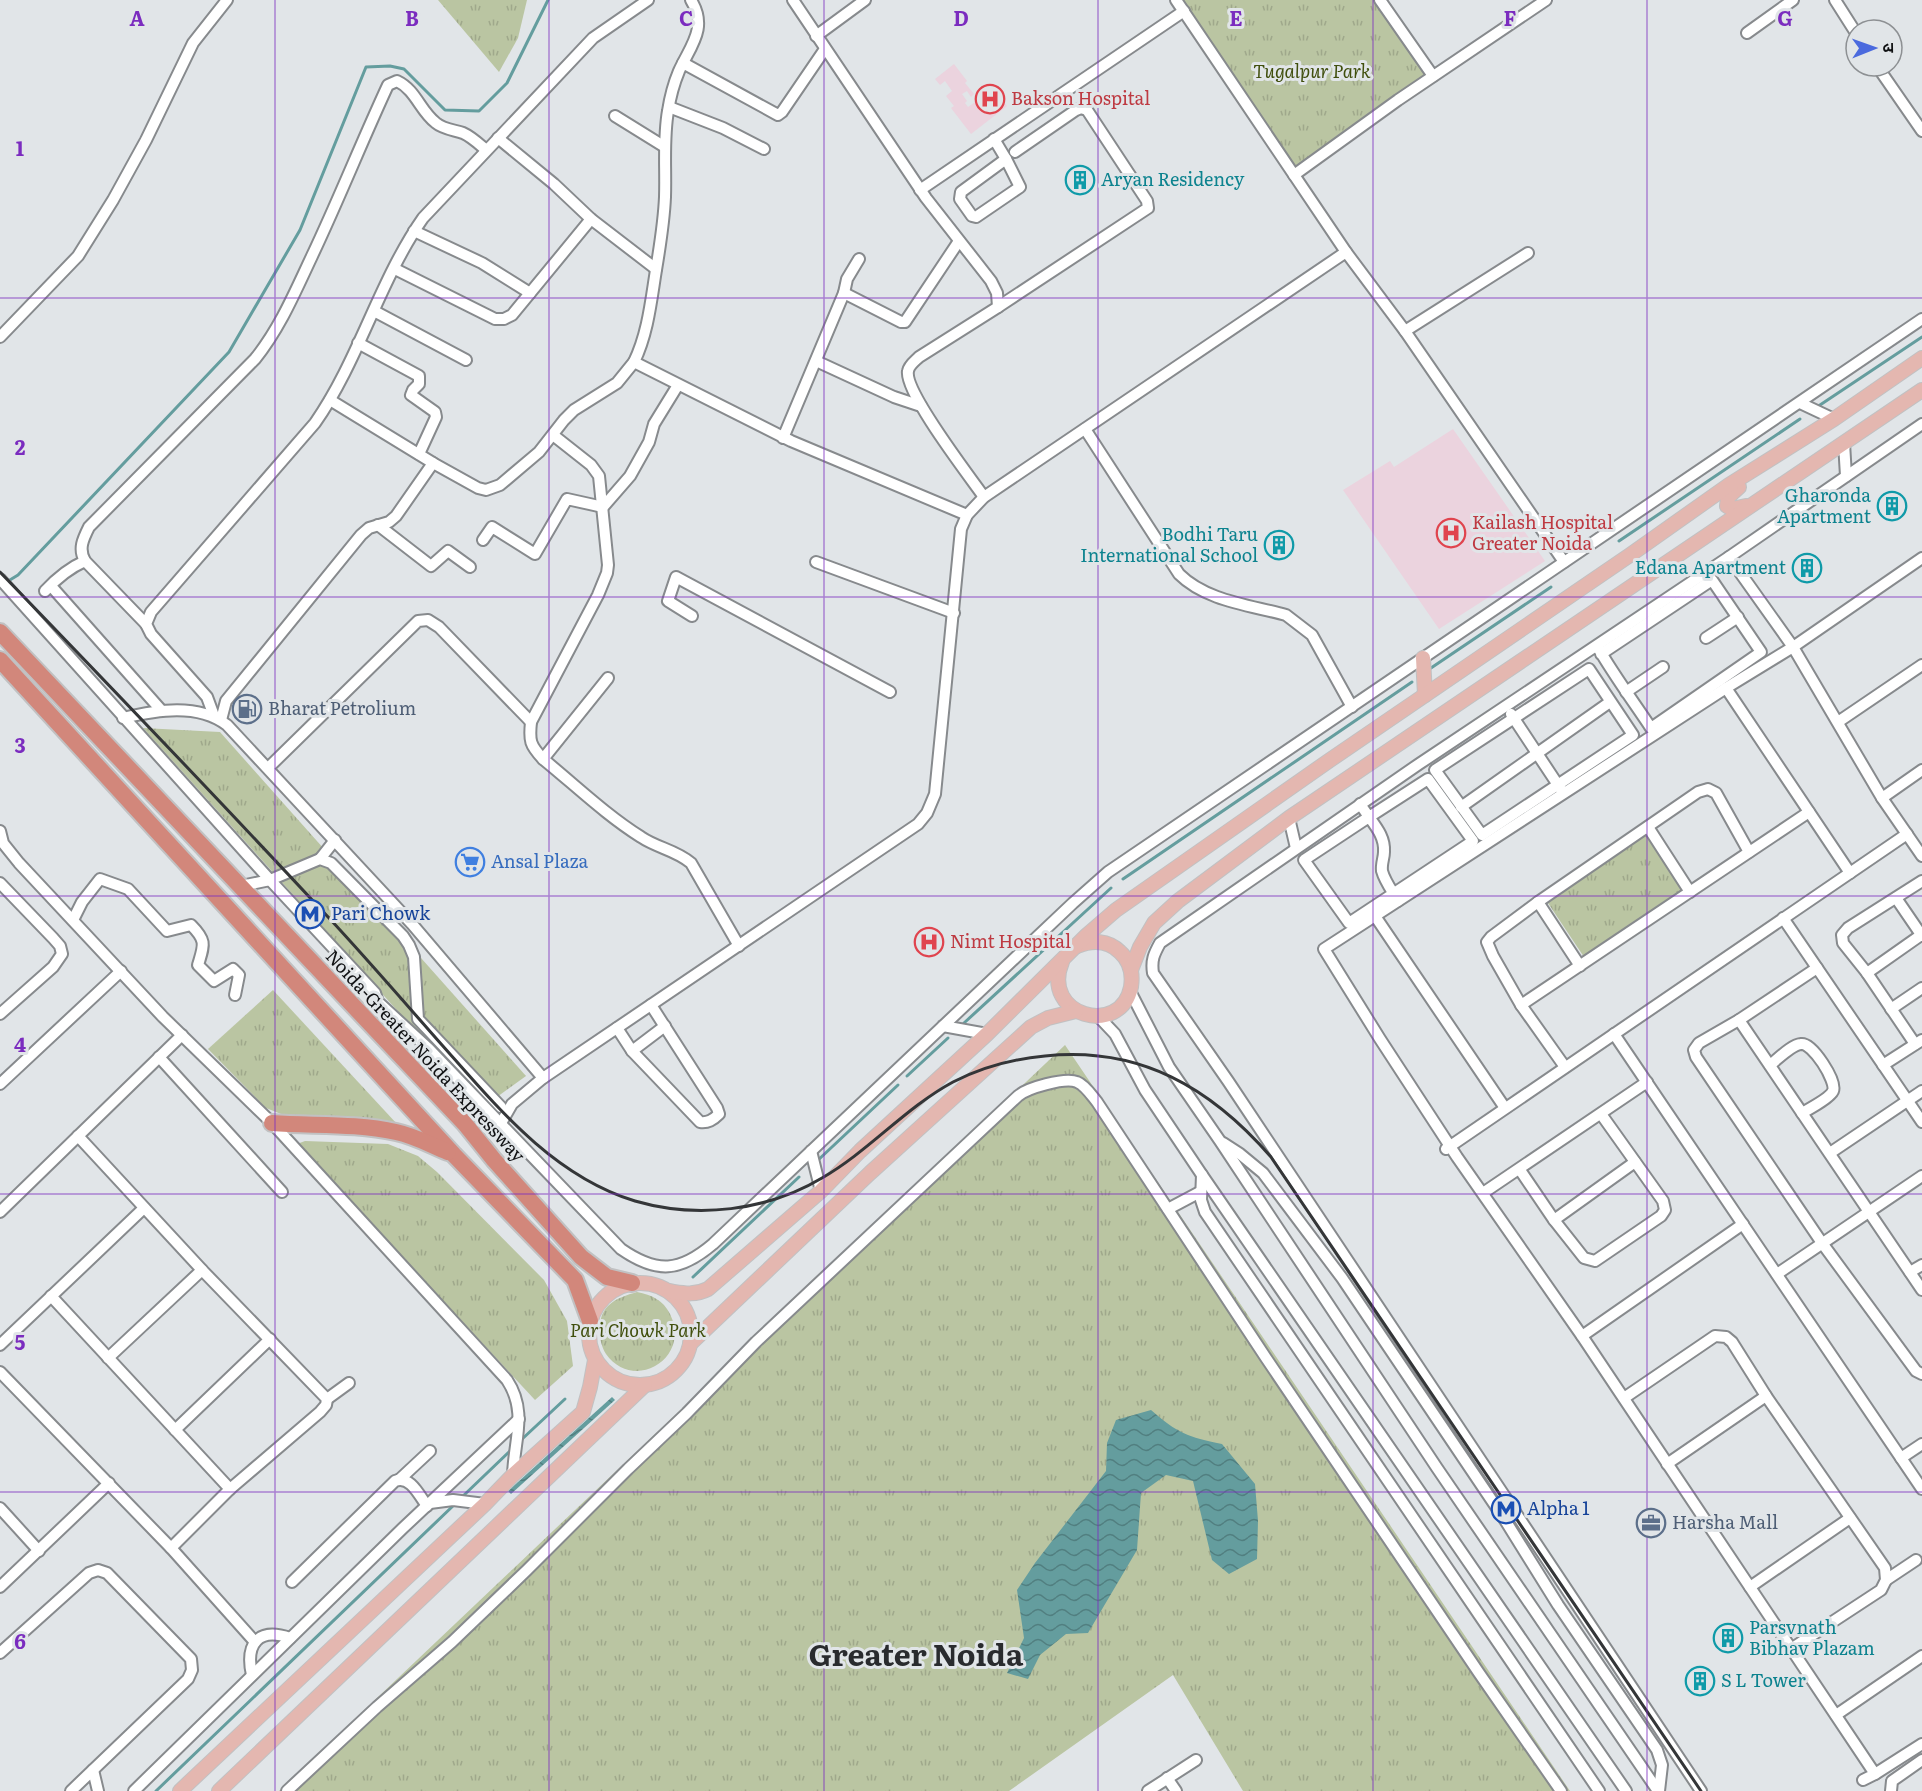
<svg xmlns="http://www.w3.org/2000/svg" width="1922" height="1791" viewBox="0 0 1922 1791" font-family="Literata,'Noto Sans Devanagari',serif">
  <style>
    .medical { fill: #ebd3de }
    .grass { fill: url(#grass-tufts) }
    .water { fill: url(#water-waves) }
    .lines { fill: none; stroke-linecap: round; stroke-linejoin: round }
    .stream { stroke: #649d9e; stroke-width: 3 }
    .minor-casing { stroke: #878a8d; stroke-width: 14 }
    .major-casing { stroke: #c1c1c2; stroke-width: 16 }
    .highway-casing { stroke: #c1c1c2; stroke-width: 20 }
    .minor { stroke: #fff; stroke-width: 10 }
    .major { stroke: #e4b7b0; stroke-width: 14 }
    .highway { stroke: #d2877b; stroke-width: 16 }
    .rail { stroke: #343638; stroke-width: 3 }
    .grid { fill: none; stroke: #7b2cbf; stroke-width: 1.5; stroke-opacity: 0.55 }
    .labels { text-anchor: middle; stroke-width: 6; stroke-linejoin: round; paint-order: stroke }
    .park-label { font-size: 18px; font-style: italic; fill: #404f0d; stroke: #e1e5e8 }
    .health-label { font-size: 18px; fill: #be3a42; stroke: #e1e5e8; text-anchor: start }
    .culture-label { font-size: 18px; fill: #0d838f; stroke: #e1e5e8; text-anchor: start }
    .service-label { font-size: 18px; fill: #4e5e75; stroke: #e1e5e8; text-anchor: start }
    .shop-label { font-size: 18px; fill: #366cbe; stroke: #e1e5e8; text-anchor: start }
    .transit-label { font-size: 18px; fill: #164399; stroke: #e1e5e8; text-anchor: start }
    .street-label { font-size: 18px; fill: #101113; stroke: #e1e5e8 }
    .town-label { font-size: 30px; font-weight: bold; fill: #292b2e; stroke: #e1e5e8 }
    .grid-label { font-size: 20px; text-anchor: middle; font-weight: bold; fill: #7b2cbf; stroke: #e1e5e8; stroke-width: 6; stroke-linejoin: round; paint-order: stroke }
  </style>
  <defs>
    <pattern id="grass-tufts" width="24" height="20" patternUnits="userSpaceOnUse" patternTransform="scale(1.5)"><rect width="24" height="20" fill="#bac5a2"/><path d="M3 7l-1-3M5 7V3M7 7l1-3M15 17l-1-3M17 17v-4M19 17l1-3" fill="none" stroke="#9fa88b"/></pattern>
    <pattern id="water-waves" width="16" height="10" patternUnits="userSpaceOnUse" patternTransform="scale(1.5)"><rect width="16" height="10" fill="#649d9e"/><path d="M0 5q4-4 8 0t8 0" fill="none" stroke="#517f80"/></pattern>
  </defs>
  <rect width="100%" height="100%" fill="#e1e5e8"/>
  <g class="medical">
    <path d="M954,64L967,81L965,83L974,94L971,97L967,91L962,94L967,101L965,103L968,107L981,98L979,95L991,86L1007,106L971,134L951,108L954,106L946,96L952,91L945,81L940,85L935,79Z"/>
    <path d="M1453,429L1545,561L1439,629L1343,490L1390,461L1394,467Z"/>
  </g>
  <g class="grass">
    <path d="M438,0H527L518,38L499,72Z"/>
    <path d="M1176,0H1380L1433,76L1294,175Z"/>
    <path d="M143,728L220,732L526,1076L490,1102L475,1097Z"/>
    <path d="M1646,834L1683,891L1584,957L1548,903Z"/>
    <path d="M273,990L397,1124L296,1120L266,1108L208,1049Z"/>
    <path d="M1065,1045L1570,1791H1243L1173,1675L1009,1791H279Z"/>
    <path d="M305,1141L388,1144L418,1156L437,1172L544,1280L567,1321L573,1366L535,1400L297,1144Z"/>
    <path d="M637,1292C652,1295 663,1300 670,1314C692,1358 634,1393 606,1354C598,1341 596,1318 608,1306C616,1298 627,1295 637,1292Z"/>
  </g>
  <g class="water">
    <path d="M612,1397L615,1400L511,1494L508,1491Z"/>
    <path d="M1151,1410C1177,1433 1188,1437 1222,1444L1255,1484L1258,1521L1257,1559L1229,1574L1212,1560L1193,1481L1166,1475L1141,1493L1137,1550L1088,1633L1066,1634L1040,1655L1028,1679L1007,1673L1024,1638L1017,1590L1035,1563L1106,1471L1107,1443L1116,1420Z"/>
  </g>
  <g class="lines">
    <g class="stream">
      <path d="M1817,407L1922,337"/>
      <path d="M1619,541L1800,419"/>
      <path d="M5,583L18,575L229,352L300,230L366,67L390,66L404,69L445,110L479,111L507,83L548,0"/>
      <path d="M1431,668L1551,587"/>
      <path d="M1123,879L1412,682"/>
      <path d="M964,1023L1111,888"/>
      <path d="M907,1076L948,1038"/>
      <path d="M816,1162L898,1085"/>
      <path d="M693,1277L799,1177"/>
      <path d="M520,1441L565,1399"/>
      <path d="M462,1497L511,1450"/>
      <path d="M156,1791L455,1504"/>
    </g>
    <g class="minor-casing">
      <g id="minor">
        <path d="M793,0L926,198L991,281L997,293L998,307L919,357C915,361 909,365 908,371C904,392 970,477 984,497"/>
        <path d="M1176,0L1346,252L1405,331L1564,562"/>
        <path d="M1380,0L1433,76"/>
        <path d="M1835,0L1856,33"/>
        <path d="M1747,33L1793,0"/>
        <path d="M816,36L865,0"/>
        <path d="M683,63L778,115L782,112L825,49"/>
        <path d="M1877,66L1922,131"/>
        <path d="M669,107L723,128L764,149"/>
        <path d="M615,116L665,147"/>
        <path d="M498,138L554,184L591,219L656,269"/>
        <path d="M994,139L1006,159"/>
        <path d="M1006,159L1020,187L976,217L972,216L960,199L961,192Z"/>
        <path d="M1294,175L1398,100L1546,0"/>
        <path d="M920,190L1184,11"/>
        <path d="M414,231L482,263L530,293"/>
        <path d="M395,269L495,319H504L512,315L591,219"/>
        <path d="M844,293L901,322H905L959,241"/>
        <path d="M998,307L1148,208L1147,201L1087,110L1081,108L1076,110L1015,152"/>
        <path d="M374,311L466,360"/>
        <path d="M1405,331L1528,253"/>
        <path d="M0,337L78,256L113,200L146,140L193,43L227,0"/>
        <path d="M358,343L419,376V384L413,390L411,395L435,412L436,417L419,454"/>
        <path d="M816,361L894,397L921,406"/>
        <path d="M634,362C648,333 651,301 656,270C660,246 664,221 665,197C666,168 663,139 668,111C670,98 674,83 679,71C691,45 708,28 691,0"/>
        <path d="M1800,403L1834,419"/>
        <path d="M1085,429L1179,574C1206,601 1250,605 1286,615L1312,635L1352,707"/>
        <path d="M553,435L591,465L599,476L608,565L607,573L598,595L531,722C529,741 530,745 543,759C575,785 606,815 641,837C657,848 676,850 691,863L739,946"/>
        <path d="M783,438L844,293L847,279L859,259"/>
        <path d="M1844,443L1846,476"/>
        <path d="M433,463L478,488L486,490L500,485L539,452L564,420L574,410L617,383L634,362L791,441L967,515"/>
        <path d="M378,525L431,566L448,551L470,567"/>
        <path d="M483,540L492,527L535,554L567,499L603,507L630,476L649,442L654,424L678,385"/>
        <path d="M1729,557L1793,647L1882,798L1922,856"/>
        <path d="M816,562L954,613"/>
        <path d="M0,579L270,880L320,859L331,863L403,936L409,945L414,957L418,1019L501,1107"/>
        <path d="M51,586L161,710"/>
        <path d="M45,591C57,578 69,568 85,561"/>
        <path d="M692,616L668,601L676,577L890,692"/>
        <path d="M146,624L85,561C78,549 83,539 89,527L255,359C280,328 295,292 312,256C339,199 362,141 388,85L397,81C416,90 420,111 436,123C443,129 454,130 463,133C472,137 479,144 486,150"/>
        <path d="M1706,638L1738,617"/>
        <path d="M1597,646C1613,674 1633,701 1651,728L1761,652L1712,580L1601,654"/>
        <path d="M1589,669L1633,735L1482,835L1435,770Z"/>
        <path d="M1726,688L1850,873"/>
        <path d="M1626,692L1663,667"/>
        <path d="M1511,714L1562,791"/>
        <path d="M214,716L207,697L151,634L146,624L151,612L315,423C359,360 379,281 423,218L593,38L648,0"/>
        <path d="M123,718C157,710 198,703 227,725L412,924L543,1078"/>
        <path d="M221,720L226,701L361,535L369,528L389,522L396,516L433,463L330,400"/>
        <path d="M1838,722L1922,665"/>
        <path d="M543,759L608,678"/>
        <path d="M268,768L418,621L428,620L439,627L531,722"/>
        <path d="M1882,798L1922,770"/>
        <path d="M1360,804L1369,817L1428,779L1473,841L1349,923L1304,860L1369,817C1377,828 1385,838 1384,852C1384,858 1381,864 1382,871C1385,882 1393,892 1398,901"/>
        <path d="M1461,807L1610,702"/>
        <path d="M1289,818L1296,848"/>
        <path d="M1648,827L1690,892"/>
        <path d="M0,831L3,843L19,863L163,1017L272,1123L507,1380C528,1412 514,1440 513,1475"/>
        <path d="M320,859L335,840"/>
        <path d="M0,883L53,938L60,946L62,954L53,967L0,1014"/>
        <path d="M241,886L270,880L375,993L378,1002L429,1049L621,1249C657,1274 680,1272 713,1244L1073,903L1108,872L1922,319"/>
        <path d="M1896,898L1922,936"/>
        <path d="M1538,902L1580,966"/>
        <path d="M1375,916L1505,1108"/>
        <path d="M1783,918L1922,1122"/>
        <path d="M73,920L82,902L100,879L128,889L167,931L191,925C207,941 204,945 198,965L214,981L233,969L239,975L235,995"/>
        <path d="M1817,968L1739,1020L1699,1043L1694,1050L1696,1057L1822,1243L1916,1371L1922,1374"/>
        <path d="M1867,973L1921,935"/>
        <path d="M1130,991L1169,1067L1220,1141L1437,1468L1658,1791"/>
        <path d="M1521,1005L1809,812"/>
        <path d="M1891,1009L1922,988"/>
        <path d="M1098,1016L1115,1034L1145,1090L1202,1175L1626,1791"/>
        <path d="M1739,1020L1922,1290"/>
        <path d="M943,1026L987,1034"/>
        <path d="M617,1028L632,1051L700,1122C708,1123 713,1120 719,1114L717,1108L651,1005"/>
        <path d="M1614,1034L1922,1489"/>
        <path d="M1915,1044L1867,973L1843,943L1842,935L1848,928L1922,881"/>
        <path d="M632,1051L665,1026"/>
        <path d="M159,1057L282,1192"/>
        <path d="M1770,1065C1778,1059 1791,1045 1801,1044C1812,1042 1837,1081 1833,1091C1830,1098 1809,1109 1802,1113"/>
        <path d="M1883,1065L1922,1040"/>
        <path d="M1565,1067L1521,1005L1493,956L1487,942L1491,937L1538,902L1698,792L1708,789L1716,793L1749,852"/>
        <path d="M0,1084L121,971"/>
        <path d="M501,1123L512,1104L543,1078L918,824L927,813L935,794L961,529L967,515L984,497L1346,252"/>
        <path d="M78,1136L202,1270L327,1399L326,1405L320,1412L230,1489L171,1548"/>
        <path d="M1223,1143L1240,1154L1263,1173L1342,1278L1505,1520L1558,1605L1657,1750L1662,1765L1659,1791"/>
        <path d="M1446,1149L1907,834"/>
        <path d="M811,1151L821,1191"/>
        <path d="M1830,1153L1922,1091"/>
        <path d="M1520,1170L1554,1220L1584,1258L1595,1261L1661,1216L1665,1210L1663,1201L1601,1114"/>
        <path d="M1202,1175L1201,1200L1205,1212L1599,1791"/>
        <path d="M1483,1193L1647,1082"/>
        <path d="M1168,1209L1200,1192"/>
        <path d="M0,1212L182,1035"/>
        <path d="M1554,1220L1635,1162"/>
        <path d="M1910,1272L1922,1265"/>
        <path d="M1777,1274L1922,1176"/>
        <path d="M51,1296L230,1489"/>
        <path d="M1582,1336L1743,1224"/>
        <path d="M0,1345L144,1208"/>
        <path d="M108,1358L202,1270"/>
        <path d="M0,1372L171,1548L255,1642"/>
        <path d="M1624,1398L1715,1336L1726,1337L1732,1342L1766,1396L1885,1568L1886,1580L1881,1590L1791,1649"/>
        <path d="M327,1399L349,1383"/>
        <path d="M175,1430L270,1339"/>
        <path d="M1901,1458L1922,1444"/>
        <path d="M1667,1464L1766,1396"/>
        <path d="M400,1479L430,1451"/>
        <path d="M430,1503L453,1500L485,1504"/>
        <path d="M0,1508L39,1551"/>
        <path d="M1886,1580L1916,1560"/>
        <path d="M292,1582L395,1481C410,1475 419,1495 427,1506"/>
        <path d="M0,1587L109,1483"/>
        <path d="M1750,1587L1850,1518"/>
        <path d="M0,1653L89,1573L98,1570L107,1573L191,1659L192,1670L188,1679L71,1791"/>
        <path d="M252,1675C245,1644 258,1627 290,1638"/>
        <path d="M1836,1715L1922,1656"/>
        <path d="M93,1770L98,1791"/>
        <path d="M1875,1774L1922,1744"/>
        <path d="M1167,1778L1176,1791"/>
        <path d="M1863,1780L1875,1774L1582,1336L1457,1157L1380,1039L1324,949L1726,688L1793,647L1922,558"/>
        <path d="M134,1791L403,1528L519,1419"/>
        <path d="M287,1791L377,1707L452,1642L527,1570L628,1469L687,1413L756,1342L1018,1096C1027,1088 1065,1077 1077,1082C1085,1085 1092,1096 1097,1102L1266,1358L1479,1673L1561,1791"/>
        <path d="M1148,1791L1196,1760"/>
        <path d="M1701,1791L1228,1081L1153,973C1151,960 1154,954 1160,943L1419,764L1729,557L1922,424"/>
        <path d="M1891,1791L1892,1781L1922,1760"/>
      </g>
    </g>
    <g class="major-casing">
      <g id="major">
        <path d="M1739,487L1728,497L1727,506L1732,509L1746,506"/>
        <path d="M1423,658L1425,695"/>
        <path d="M1062,962C1040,1016 1121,1038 1131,987C1133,974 1130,961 1120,952C1108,940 1092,940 1077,946"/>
        <path d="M1131,970L1140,947L1154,923L1178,901L1289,818L1922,390"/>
        <circle cx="640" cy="1334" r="51"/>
        <path d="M668,1291C683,1293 694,1296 708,1289L821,1191L860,1151L987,1034L1087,935L1116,910L1330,760L1630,555L1729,485L1834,419L1922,358"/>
        <path d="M690,1344L870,1173L1031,1027L1048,1018L1076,1011"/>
        <path d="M180,1791L485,1504L513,1475L583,1412L590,1387L595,1360"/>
        <path d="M219,1791L645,1385"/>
      </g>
    </g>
    <g class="highway-casing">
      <g id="highway">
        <path d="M0,632L465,1124L494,1160L581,1257L607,1277L632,1283"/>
        <path d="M0,660L454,1155L575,1280L590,1321"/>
        <path d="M272,1123C313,1126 355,1123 396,1132C415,1136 431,1145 448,1152"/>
      </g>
    </g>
    <use href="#minor" class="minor"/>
    <use href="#major" class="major"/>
    <use href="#highway" class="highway"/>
    <path class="rail" d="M0,572C111,687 221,802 329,918C368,960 405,1003 442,1045C497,1107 553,1176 635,1201C697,1219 767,1211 822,1178C869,1151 905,1108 953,1082C982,1067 1012,1059 1045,1056C1140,1046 1211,1088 1271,1157L1701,1791"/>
  </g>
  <path class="grid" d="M275,0V1791M549,0V1791M824,0V1791M1098,0V1791M1373,0V1791M1647,0V1791M0,298H1922M0,597H1922M0,896H1922M0,1194H1922M0,1492H1922"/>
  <defs>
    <g id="hospital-ring" transform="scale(1.5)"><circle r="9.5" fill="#e1e5e8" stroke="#e0444e" stroke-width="1.5"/><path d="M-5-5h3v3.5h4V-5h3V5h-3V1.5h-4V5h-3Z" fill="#e0444e"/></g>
    <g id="building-ring" transform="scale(1.5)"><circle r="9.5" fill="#e1e5e8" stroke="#0f9aa8" stroke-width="1.5"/><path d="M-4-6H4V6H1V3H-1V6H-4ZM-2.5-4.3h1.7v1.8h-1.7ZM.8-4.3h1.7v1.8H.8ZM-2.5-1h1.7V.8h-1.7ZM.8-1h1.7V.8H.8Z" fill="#0f9aa8"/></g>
    <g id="fuel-ring" transform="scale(1.5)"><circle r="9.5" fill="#e1e5e8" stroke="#5c6f8a" stroke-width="1.5"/><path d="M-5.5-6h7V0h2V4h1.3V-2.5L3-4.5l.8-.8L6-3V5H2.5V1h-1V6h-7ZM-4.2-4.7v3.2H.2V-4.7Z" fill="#5c6f8a"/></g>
    <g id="supermarket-ring" transform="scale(1.5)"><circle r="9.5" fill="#e1e5e8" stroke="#3f7fe0" stroke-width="1.5"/><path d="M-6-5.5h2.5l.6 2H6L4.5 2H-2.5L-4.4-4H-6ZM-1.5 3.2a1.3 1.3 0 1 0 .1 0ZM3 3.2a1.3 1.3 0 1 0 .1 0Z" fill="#3f7fe0"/></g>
    <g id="metro-ring" transform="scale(1.5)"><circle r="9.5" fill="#e1e5e8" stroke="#1a4fb4" stroke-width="1.5"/><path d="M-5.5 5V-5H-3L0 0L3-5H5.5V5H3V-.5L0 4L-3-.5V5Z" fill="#1a4fb4"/></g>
    <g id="office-ring" transform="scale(1.5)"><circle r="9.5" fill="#e1e5e8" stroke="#5c6f8a" stroke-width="1.5"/><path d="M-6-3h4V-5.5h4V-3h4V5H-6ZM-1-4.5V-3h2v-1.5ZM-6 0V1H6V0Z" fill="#5c6f8a"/></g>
  </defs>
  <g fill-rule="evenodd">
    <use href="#hospital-ring" x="990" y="99"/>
    <use href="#building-ring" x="1080" y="180"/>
    <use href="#building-ring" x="1892" y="506"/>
    <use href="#hospital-ring" x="1451" y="533"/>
    <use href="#building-ring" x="1279" y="545"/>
    <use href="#building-ring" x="1807" y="568"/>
    <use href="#fuel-ring" x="247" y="709"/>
    <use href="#supermarket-ring" x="470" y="862"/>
    <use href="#metro-ring" x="310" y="914"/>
    <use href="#hospital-ring" x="929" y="942"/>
    <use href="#metro-ring" x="1506" y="1509"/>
    <use href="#office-ring" x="1651" y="1523"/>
    <use href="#building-ring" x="1728" y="1638"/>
    <use href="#building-ring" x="1700" y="1681"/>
  </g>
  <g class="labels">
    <g class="park-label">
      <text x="1312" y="78">Tugalpur Park</text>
      <text x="638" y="1337">Pari Chowk Park</text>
    </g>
    <g class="health-label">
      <text x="1011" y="105">Bakson Hospital</text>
      <text x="1472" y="529">Kailash Hospital<tspan x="1472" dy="21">Greater Noida</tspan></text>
      <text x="950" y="948">Nimt Hospital</text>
    </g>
    <g class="culture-label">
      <text x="1101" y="186">Aryan Residency</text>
      <text x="1871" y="502" text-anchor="end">Gharonda<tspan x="1871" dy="21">Apartment</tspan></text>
      <text x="1258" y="541" text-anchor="end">Bodhi Taru<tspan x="1258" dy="21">International School</tspan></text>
      <text x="1786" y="574" text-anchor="end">Edana Apartment</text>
      <text x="1749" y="1634">Parsvnath<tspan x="1749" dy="21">Bibhav Plazam</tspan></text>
      <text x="1721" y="1687">S L Tower</text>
    </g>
    <g class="service-label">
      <text x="268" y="715">Bharat Petrolium</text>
      <text x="1672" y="1529">Harsha Mall</text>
    </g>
    <g class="shop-label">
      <text x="491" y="868">Ansal Plaza</text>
    </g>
    <g class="transit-label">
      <text x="331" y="920">Pari Chowk</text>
      <text x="1527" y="1515">Alpha 1</text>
    </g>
    <g class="street-label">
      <text transform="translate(425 1056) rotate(47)" y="6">Noida-Greater Noida Expressway</text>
    </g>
    <g class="town-label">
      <text x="916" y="1666">Greater Noida</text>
    </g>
  </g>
  <g class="grid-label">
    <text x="137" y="26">A</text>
    <text x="412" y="26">B</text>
    <text x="686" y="26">C</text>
    <text x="961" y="26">D</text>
    <text x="1236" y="26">E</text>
    <text x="1510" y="26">F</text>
    <text x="1785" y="26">G</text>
    <text x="20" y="156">1</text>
    <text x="20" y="455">2</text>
    <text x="20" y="753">3</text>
    <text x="20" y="1052">4</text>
    <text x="20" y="1350">5</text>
    <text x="20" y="1649">6</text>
  </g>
  <g transform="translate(1874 48) rotate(89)"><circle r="28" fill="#e1e5e8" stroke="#8d9093" stroke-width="1.5"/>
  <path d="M0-4.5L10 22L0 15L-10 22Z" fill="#4b6ade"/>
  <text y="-9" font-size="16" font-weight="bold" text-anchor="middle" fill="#101113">उ</text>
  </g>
</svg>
